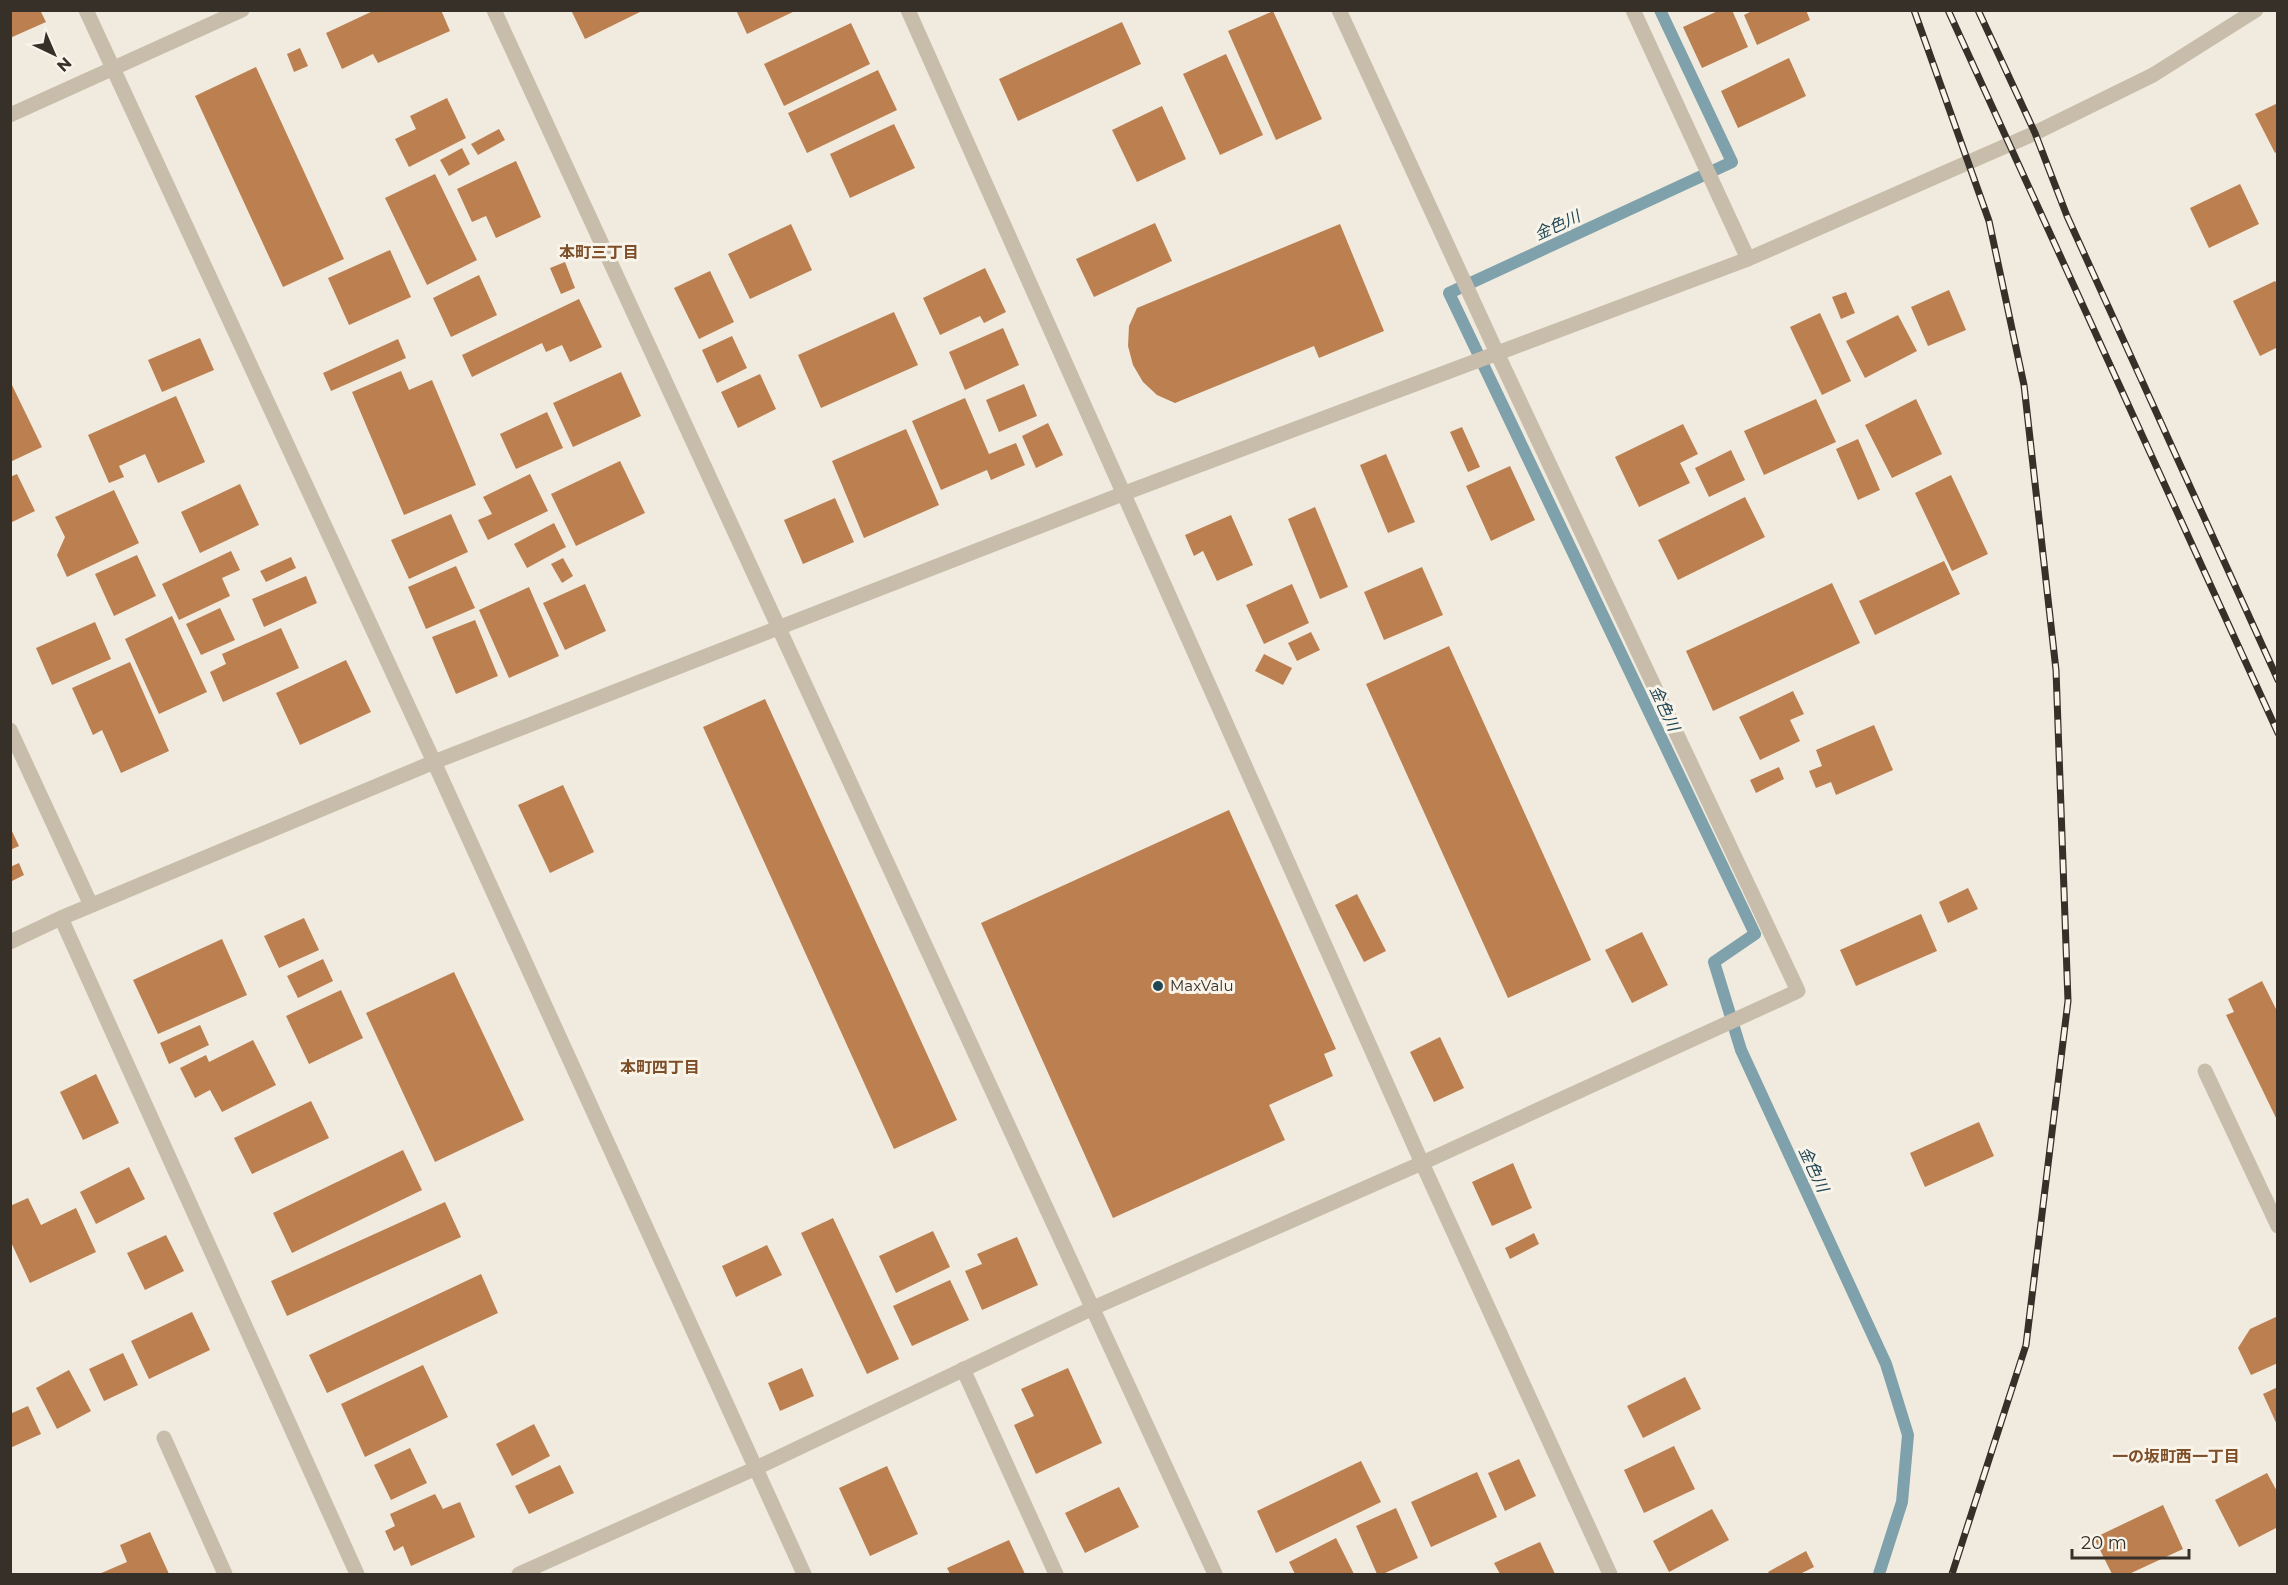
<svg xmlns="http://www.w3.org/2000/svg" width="2288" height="1585" viewBox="0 0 2288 1585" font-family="Montserrat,'Noto Sans JP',sans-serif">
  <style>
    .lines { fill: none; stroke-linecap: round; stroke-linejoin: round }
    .stream { stroke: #7fa1ab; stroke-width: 12 }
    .building { fill: #bc7f50 }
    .service { stroke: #c7bdaa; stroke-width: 15 }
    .minor { stroke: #c7bdaa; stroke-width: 15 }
    .tertiary { stroke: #c7bdaa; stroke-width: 15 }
    .rail-casing { stroke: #363029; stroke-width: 7 }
    .rail { stroke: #f8f4ea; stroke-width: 4.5; stroke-dasharray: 14; stroke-linecap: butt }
    .poi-dot { fill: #224754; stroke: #f8f4ea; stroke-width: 2 }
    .labels { text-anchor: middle; stroke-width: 6; stroke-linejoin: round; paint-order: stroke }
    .poi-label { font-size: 15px; fill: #363029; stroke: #f8f4ea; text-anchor: start }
    .water-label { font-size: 16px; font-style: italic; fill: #224754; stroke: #f8f4ea }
    .neighbourhood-label { font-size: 16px; font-weight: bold; fill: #7e4e29; stroke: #f8f4ea }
  </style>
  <rect width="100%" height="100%" fill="#f0ebde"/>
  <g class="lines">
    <path class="stream" d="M1660,10L1732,162L1449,293L1755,934L1714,962L1741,1050L1886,1364L1908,1435L1902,1502L1879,1574"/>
  </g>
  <g class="building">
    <path d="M10,10H40L46,22L10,38Z"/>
    <path d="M375,10H441L450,31L378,63L373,54L342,69L326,33Z"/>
    <path d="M571,10H644L585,39Z"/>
    <path d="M736,10H797L747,34Z"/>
    <path d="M1720,10H1732L1748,47L1702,68L1683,27Z"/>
    <path d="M1754,10H1806L1810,20L1757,45L1744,15Z"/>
    <path d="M1273,11L1322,119L1276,140L1228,31Z"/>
    <path d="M1122,22L1141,64L1018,121L999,79Z"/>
    <path d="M851,23L870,64L784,106L764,64Z"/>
    <path d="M300,48L308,66L294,72L287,54Z"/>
    <path d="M1226,54L1263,135L1220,155L1183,74Z"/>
    <path d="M1789,58L1806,96L1738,128L1721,91Z"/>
    <path d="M256,67L344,259L283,287L195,96Z"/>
    <path d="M878,70L897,110L807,153L788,113Z"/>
    <path d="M447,98L466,138L409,167L395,139L416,129L410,116Z"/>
    <path d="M2278,103V151L2275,153L2255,114Z"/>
    <path d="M1162,106L1186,159L1137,182L1112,130Z"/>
    <path d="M894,124L915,168L850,198L830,154Z"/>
    <path d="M499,129L505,140L478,155L471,144Z"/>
    <path d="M462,148L470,164L449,176L440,160Z"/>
    <path d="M516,161L541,217L496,238L486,216L472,222L457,189Z"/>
    <path d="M435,174L477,260L427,285L385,198Z"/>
    <path d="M2240,184L2259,224L2209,248L2190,208Z"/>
    <path d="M1155,223L1172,261L1094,297L1076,259Z"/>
    <path d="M791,224L812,270L750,299L728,254Z"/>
    <path d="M1340,224L1384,331L1319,358L1314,346L1175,403L1157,395L1143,382L1133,365L1128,346L1129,326L1137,308Z"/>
    <path d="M390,250L411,297L349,325L328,278Z"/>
    <path d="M565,262L575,288L561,294L550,268Z"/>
    <path d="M985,268L1006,312L984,323L980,316L940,335L923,298Z"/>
    <path d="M710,271L734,322L699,339L674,288Z"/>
    <path d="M479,275L497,315L451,337L433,298Z"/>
    <path d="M2275,281L2278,286V347L2260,356L2233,301Z"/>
    <path d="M1949,290L1966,330L1928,346L1911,307Z"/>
    <path d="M1846,292L1855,313L1841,319L1832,297Z"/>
    <path d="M579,299L602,347L570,362L562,345L546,352L542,343L472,377L462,355Z"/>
    <path d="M894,312L918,365L821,408L798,355Z"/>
    <path d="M1820,313L1851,381L1822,395L1790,327Z"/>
    <path d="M1898,315L1917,351L1865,378L1846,341Z"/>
    <path d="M1003,328L1019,365L965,390L949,352Z"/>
    <path d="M732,336L747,368L717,383L702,350Z"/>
    <path d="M200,338L214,370L162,392L148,360Z"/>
    <path d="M398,339L406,358L331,391L323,373Z"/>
    <path d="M401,371L409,390L432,380L476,485L404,515L352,392Z"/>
    <path d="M621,372L641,416L573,447L553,403Z"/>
    <path d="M760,374L776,409L738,428L721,392Z"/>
    <path d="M10,381L42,447L10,462Z"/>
    <path d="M1024,384L1037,416L999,432L986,400Z"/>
    <path d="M176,396L205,462L158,483L145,454L119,466L124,477L109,483L88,435Z"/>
    <path d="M965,398L989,454L1016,443L1025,465L991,480L987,470L941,490L912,421Z"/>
    <path d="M1816,399L1836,442L1764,475L1744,431Z"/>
    <path d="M1916,399L1942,454L1892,478L1865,425Z"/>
    <path d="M547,412L563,448L516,469L500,434Z"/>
    <path d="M1048,423L1063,455L1036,468L1022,436Z"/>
    <path d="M1683,424L1698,454L1680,463L1690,483L1639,507L1615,457Z"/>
    <path d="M1462,427L1480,467L1468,472L1450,432Z"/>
    <path d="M906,429L939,505L864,538L832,461Z"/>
    <path d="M1858,439L1880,490L1858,500L1836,449Z"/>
    <path d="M1731,450L1745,480L1709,497L1695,468Z"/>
    <path d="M1386,454L1415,522L1388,533L1360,465Z"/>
    <path d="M620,461L645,513L576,546L551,494Z"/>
    <path d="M1510,466L1535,520L1491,541L1466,486Z"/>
    <path d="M17,474L35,511L10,523V477Z"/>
    <path d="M530,474L548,511L488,540L478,520L492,514L483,497Z"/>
    <path d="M1951,475L1988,554L1952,571L1915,493Z"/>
    <path d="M240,484L259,525L200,553L181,512Z"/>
    <path d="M114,490L139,543L67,577L57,555L65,537L55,517Z"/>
    <path d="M1745,497L1765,537L1678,580L1658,540Z"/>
    <path d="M835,498L854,542L803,564L784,520Z"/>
    <path d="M1315,507L1348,587L1320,599L1288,519Z"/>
    <path d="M451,514L468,552L409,579L391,540Z"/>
    <path d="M1231,515L1253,565L1217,581L1203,551L1194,556L1185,535Z"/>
    <path d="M554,523L566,547L527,568L514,544Z"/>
    <path d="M231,551L240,570L222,578L230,596L179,620L162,584Z"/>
    <path d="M137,555L156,596L114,616L95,574Z"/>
    <path d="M291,557L296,568L266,582L260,571Z"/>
    <path d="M563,558L573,576L562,583L551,564Z"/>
    <path d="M1944,561L1960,594L1875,635L1859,601Z"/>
    <path d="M456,566L475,608L426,629L408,587Z"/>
    <path d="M1422,567L1443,615L1384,640L1364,592Z"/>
    <path d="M306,576L317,603L264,627L252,599Z"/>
    <path d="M1832,583L1860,643L1713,711L1686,651Z"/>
    <path d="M585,584L606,631L565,650L543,603Z"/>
    <path d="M1292,584L1309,623L1264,644L1246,605Z"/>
    <path d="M529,587L559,656L509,678L479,610Z"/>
    <path d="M220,608L235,640L201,655L186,624Z"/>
    <path d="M172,616L207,692L159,714L125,639Z"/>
    <path d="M475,620L498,676L456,694L432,637Z"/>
    <path d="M95,622L111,659L52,685L36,648Z"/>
    <path d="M281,628L299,668L223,702L210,672L226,664L222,654Z"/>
    <path d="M1311,632L1320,650L1297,661L1288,643Z"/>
    <path d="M1449,646L1591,960L1508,998L1366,684Z"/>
    <path d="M1264,654L1292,668L1283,685L1255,671Z"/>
    <path d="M346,660L371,712L300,745L276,693Z"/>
    <path d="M130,662L169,751L121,773L102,730L93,735L72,688Z"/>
    <path d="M1793,691L1804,714L1790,720L1800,741L1760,760L1739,717Z"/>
    <path d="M765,699L957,1120L894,1149L703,727Z"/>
    <path d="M1874,725L1893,770L1836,795L1831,782L1816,788L1809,771L1822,766L1816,750Z"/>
    <path d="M1779,767L1784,779L1756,793L1750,780Z"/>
    <path d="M563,785L594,852L550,873L518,805Z"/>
    <path d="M1229,810L1336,1049L1324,1054L1333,1076L1269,1105L1285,1140L1113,1218L981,923Z"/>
    <path d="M10,827L19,846L10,850Z"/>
    <path d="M19,863L24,875L10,882V867Z"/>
    <path d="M1968,888L1978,909L1948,923L1939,902Z"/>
    <path d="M1357,894L1386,951L1364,962L1335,905Z"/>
    <path d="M1921,914L1937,951L1856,986L1840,950Z"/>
    <path d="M304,918L319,950L279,968L264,936Z"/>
    <path d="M1642,932L1668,985L1632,1003L1605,950Z"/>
    <path d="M222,939L247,995L158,1034L133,980Z"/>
    <path d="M323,959L333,981L298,998L287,976Z"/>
    <path d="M454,972L524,1120L435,1162L366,1013Z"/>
    <path d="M2262,981L2278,1013V1122L2226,1015L2234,1012L2228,999Z"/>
    <path d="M341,990L363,1038L309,1064L286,1016Z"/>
    <path d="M200,1025L209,1045L169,1064L160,1043Z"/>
    <path d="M1440,1037L1464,1088L1434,1102L1410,1052Z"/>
    <path d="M253,1040L276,1085L222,1112L210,1090L195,1098L180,1068L206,1055L209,1062Z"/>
    <path d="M96,1074L119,1123L83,1140L60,1092Z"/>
    <path d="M311,1101L329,1138L252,1174L234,1138Z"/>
    <path d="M1979,1122L1994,1156L1925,1187L1910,1153Z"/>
    <path d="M403,1150L422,1190L292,1253L273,1213Z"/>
    <path d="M1513,1163L1532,1208L1492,1226L1472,1182Z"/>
    <path d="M129,1167L145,1199L96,1224L80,1192Z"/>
    <path d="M28,1198L41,1225L76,1208L96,1252L30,1283L10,1240V1206Z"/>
    <path d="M445,1202L461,1237L287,1316L271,1281Z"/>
    <path d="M833,1218L899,1359L867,1374L801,1233Z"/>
    <path d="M933,1231L950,1267L896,1293L879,1256Z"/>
    <path d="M1534,1233L1539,1244L1510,1259L1505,1248Z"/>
    <path d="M166,1235L184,1271L145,1290L127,1253Z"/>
    <path d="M1017,1237L1038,1285L982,1310L965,1271L982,1264L977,1254Z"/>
    <path d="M767,1245L782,1275L736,1297L722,1266Z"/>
    <path d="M481,1274L498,1313L327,1393L309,1355Z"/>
    <path d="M950,1280L969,1320L912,1346L893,1306Z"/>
    <path d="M192,1312L210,1350L149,1379L131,1341Z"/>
    <path d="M2278,1316V1363L2251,1375L2238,1348L2250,1329Z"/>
    <path d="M123,1353L138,1385L104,1401L89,1369Z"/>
    <path d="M423,1365L448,1417L365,1457L341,1404Z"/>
    <path d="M802,1368L814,1396L780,1411L768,1383Z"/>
    <path d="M1068,1368L1102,1443L1036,1474L1014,1425L1034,1416L1021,1389Z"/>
    <path d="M69,1370L91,1411L57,1429L36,1388Z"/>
    <path d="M1685,1377L1701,1409L1643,1438L1627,1406Z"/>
    <path d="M2278,1387V1427L2263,1394Z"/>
    <path d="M28,1406L41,1434L10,1448V1414Z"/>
    <path d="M534,1424L550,1456L512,1476L496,1444Z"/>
    <path d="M1674,1446L1695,1489L1644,1513L1624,1470Z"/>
    <path d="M410,1448L427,1483L391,1500L374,1465Z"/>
    <path d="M1519,1459L1536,1496L1505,1511L1488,1473Z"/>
    <path d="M1361,1461L1381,1502L1276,1553L1257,1511Z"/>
    <path d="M560,1465L574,1493L529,1514L515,1486Z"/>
    <path d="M887,1466L918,1534L870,1556L839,1488Z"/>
    <path d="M1477,1472L1497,1517L1431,1547L1411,1502Z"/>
    <path d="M2267,1473L2278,1493V1527L2239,1547L2215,1500Z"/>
    <path d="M1119,1487L1139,1527L1085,1553L1065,1513Z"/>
    <path d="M435,1494L443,1509L460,1502L475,1537L411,1566L403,1546L394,1551L385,1531L395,1526L390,1514Z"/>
    <path d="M2163,1505L2183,1549L2129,1574H2112L2094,1538Z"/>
    <path d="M1396,1508L1418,1558L1383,1574H1377L1356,1526Z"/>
    <path d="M1712,1509L1729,1540L1669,1572L1653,1541Z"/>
    <path d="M150,1532L169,1574H99L127,1562L120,1545Z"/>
    <path d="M1336,1538L1354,1574H1295L1289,1562Z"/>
    <path d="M1009,1540L1025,1574H950L947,1568Z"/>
    <path d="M1540,1542L1555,1574H1500L1494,1563Z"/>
    <path d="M1806,1551L1814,1567L1800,1574H1770L1768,1572Z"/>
  </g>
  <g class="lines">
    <g class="service">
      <path d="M963,1369L1056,1574"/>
      <path d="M164,1438L225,1574"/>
    </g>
    <g class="minor">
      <path d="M86,10L434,762L804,1574"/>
      <path d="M908,10L1422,1163L1610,1574"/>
      <path d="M1633,10L1748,259"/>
      <path d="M10,115L242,10"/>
      <path d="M10,730L91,905"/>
      <path d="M61,918L357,1574"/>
      <path d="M2205,1071L2278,1226"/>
      <path d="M519,1574L754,1469L1093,1308L1422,1163L1798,991L1497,353L1339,10"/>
    </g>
    <g class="tertiary">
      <path d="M494,10L1215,1574"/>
      <path d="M10,942L61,918L434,762L1125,493L1748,259L2035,133L2153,75L2256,10"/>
    </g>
    <g class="rail-casing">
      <g id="rail">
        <path d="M1914,10L1989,221L2024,385L2056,670L2068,1001L2026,1345L1952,1574"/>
        <path d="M1948,10L2278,733"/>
        <path d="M1978,10L2035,133L2067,216L2278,680"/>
      </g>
    </g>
    <use href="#rail" class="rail"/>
  </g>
  <circle class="poi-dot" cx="1158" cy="986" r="6"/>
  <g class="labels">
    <g class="poi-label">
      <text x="1170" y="991">MaxValu</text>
    </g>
    <g class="water-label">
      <text transform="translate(1557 225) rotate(-25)" y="6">金色川</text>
      <text transform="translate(1665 708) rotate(65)" y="6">金色川</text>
      <text transform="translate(1814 1169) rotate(65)" y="6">金色川</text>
    </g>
    <g class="neighbourhood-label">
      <text x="599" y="258">本町三丁目</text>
      <text x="660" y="1073">本町四丁目</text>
      <text x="2176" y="1462">一の坂町西一丁目</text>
    </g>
  </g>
  <rect width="2288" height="1585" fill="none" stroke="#363029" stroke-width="24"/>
  <g transform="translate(54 54) rotate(136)" stroke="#f8f4ea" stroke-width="4.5" paint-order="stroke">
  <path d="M0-4.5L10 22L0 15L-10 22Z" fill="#363029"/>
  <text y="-9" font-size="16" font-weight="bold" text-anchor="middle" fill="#363029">N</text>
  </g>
  <path d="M2072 1549v9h117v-9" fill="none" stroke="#363029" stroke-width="3"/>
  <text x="2081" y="1549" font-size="18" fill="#363029" stroke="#f8f4ea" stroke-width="4.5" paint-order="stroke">20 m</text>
</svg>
